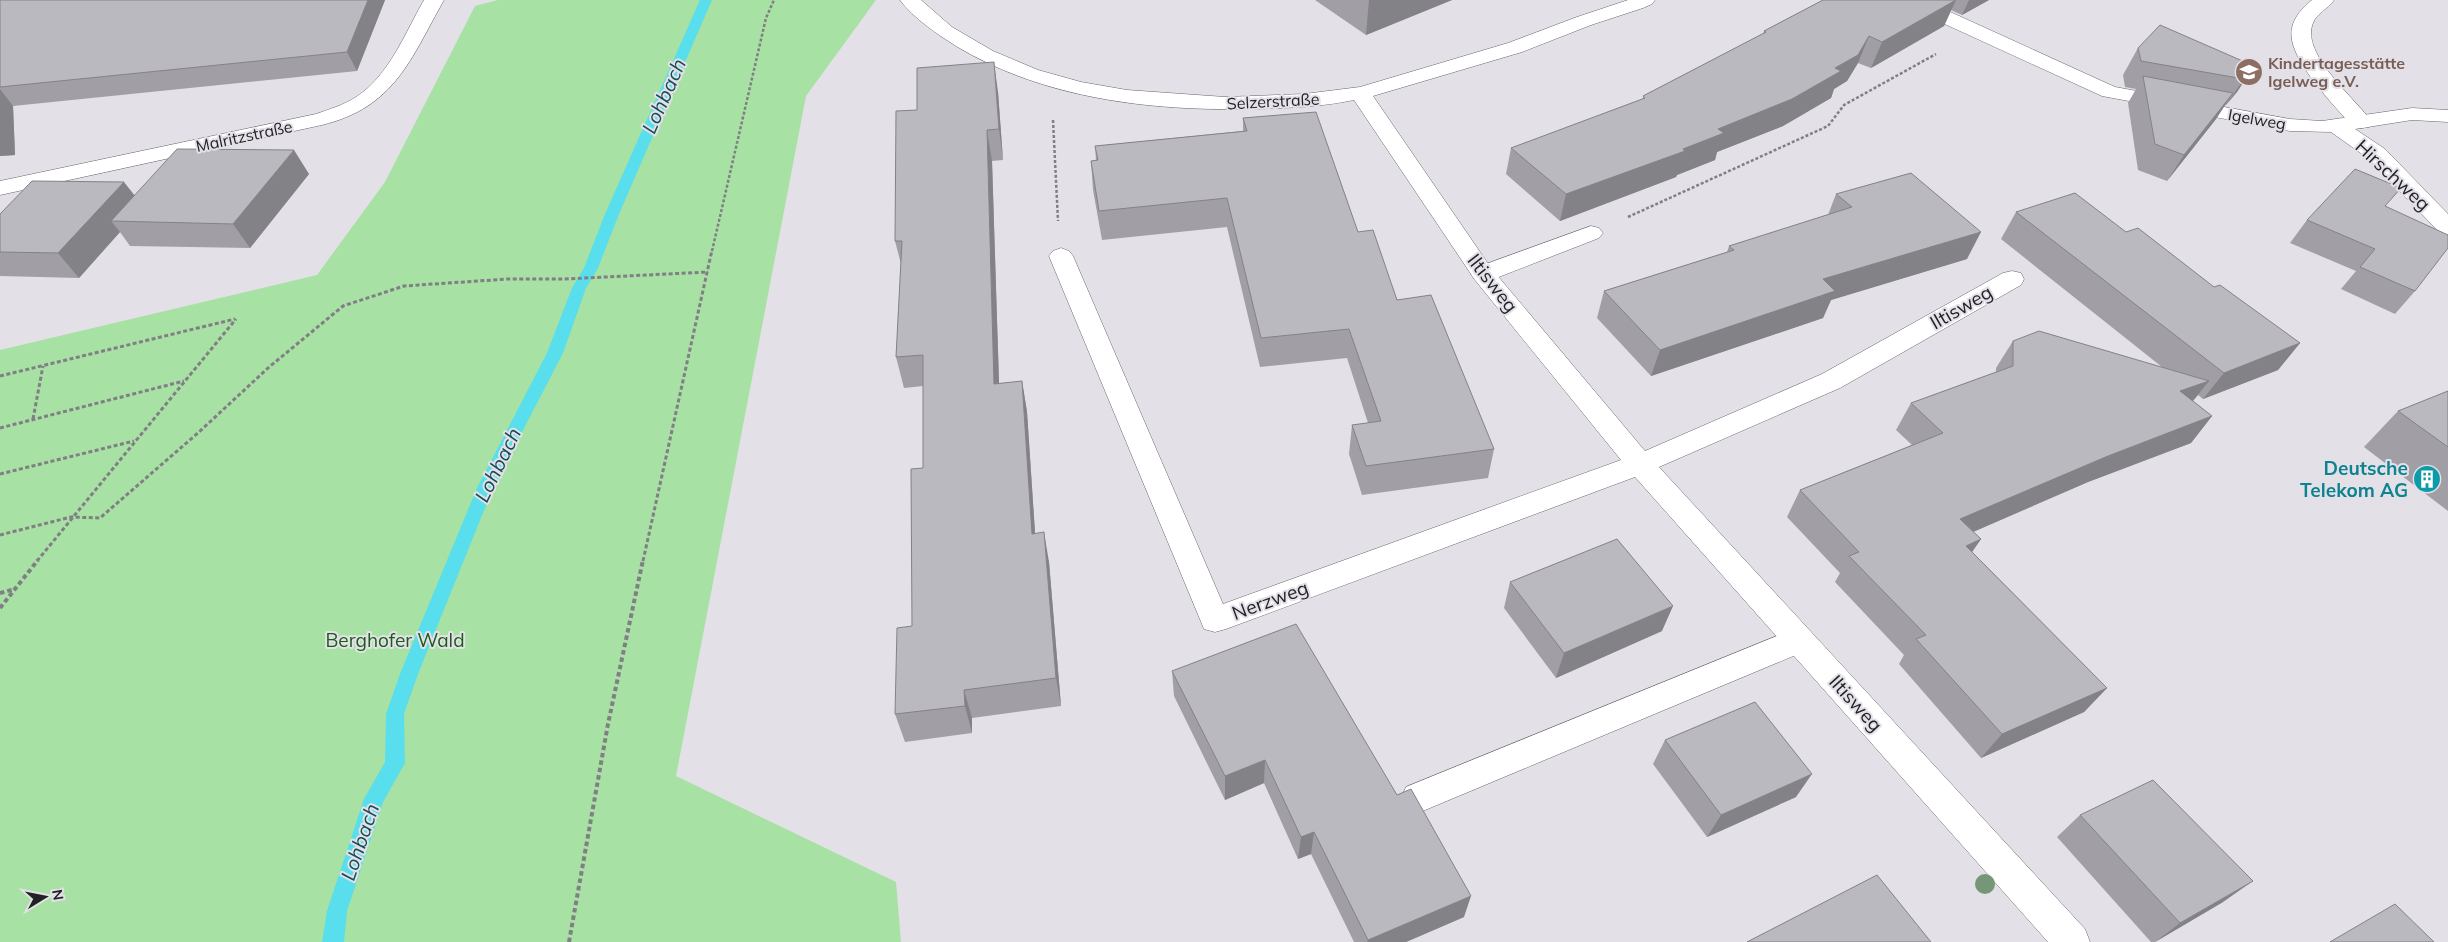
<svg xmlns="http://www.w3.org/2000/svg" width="2448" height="942" viewBox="0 0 2448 942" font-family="Mulish,sans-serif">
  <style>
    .green { fill: #a7e1a3 }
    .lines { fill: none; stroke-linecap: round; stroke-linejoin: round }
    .stream { fill: #58deed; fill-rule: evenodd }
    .service-casing { stroke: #68666c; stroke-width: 1 }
    .minor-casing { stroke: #68666c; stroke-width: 1 }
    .path-far2 { stroke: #817f85; stroke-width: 2.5; stroke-dasharray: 3 2; stroke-linecap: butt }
    .path-far1 { stroke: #817f85; stroke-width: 3; stroke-dasharray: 4 2.5; stroke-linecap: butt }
    .path { stroke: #817f85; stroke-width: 4; stroke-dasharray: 4.5 3; stroke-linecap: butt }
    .service { fill: #fff; fill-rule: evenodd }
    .minor { fill: #fff; fill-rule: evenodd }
    .tree { fill: #759777 }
    .wall { fill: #a19fa5 }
    .shaded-wall { fill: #838286 }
    .building { fill: #bbb9c0; stroke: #838286 }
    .labels { text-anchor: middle; stroke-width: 4; stroke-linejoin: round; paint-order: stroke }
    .far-education-label { font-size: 16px; font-weight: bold; fill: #785e54; stroke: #e3e0e8; text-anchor: start }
    .far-street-label { font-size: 16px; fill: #222124; stroke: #e3e0e8 }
    .street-label { font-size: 19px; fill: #222124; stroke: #e3e0e8 }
    .culture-label { font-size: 19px; font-weight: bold; fill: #0d838f; stroke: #e3e0e8; text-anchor: end }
    .park-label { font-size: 19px; fill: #1b5c1a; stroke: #e3e0e8 }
    .water-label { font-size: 20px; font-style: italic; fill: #144e55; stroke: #e3e0e8 }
  </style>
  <rect width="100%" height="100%" fill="#e3e0e8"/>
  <path class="green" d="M498,0H876L806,96L676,776L896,882L901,942H0V350L317,275L385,182L475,6Z"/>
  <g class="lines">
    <path class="stream" d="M700,0H712L619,214L598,268L586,288L563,353L493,488L418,674L404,714L405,763L383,802L347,911L344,942H322L327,911L364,799L385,762L386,714L400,674L477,488L547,353L572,288L584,268L605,214Z"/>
    <g class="service-casing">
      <g id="service">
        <path d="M2312,0H2334C2328,9 2317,13 2313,23C2300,54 2356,99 2372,122L2369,127L2361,128L2353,127C2335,106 2285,57 2292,28C2294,17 2303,7 2312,0Z"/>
        <path d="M1591,226L1599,228L1603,233L1599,238L1491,280L1483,282L1475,280L1471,274L1475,268Z"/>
        <path d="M1799,627L1810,631L1814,640L1810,649L1418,813L1406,809L1401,798L1406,787Z"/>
      </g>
    </g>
    <g class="minor-casing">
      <g id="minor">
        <path d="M424,0H444C410,60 395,107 322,125L0,195V181L316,114C330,109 344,105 356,97C389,76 405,33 424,0Z"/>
        <path d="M900,0H921L952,27L993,51L1038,70L1081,82L1127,90L1225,97L1304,94L1360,87L1508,43L1577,17L1628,0H1655L1652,4L1643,8L1591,25L1522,52L1373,96L1491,268L1645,451L1822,374L2003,273L2012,271L2021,273L2024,279L2021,285L1840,388L1659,467L2085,929L2090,942H2048L1635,477L1226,629L1215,632L1204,629L1049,256L1053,251L1061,248L1069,251L1073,256L1223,604L1621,460L1475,280L1354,100C1321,107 1287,108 1252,109C1151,111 1044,99 956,46C937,34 913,18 900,0Z"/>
        <path d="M1898,0H1924L2115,87L2290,119L2322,121L2412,108L2448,110V122L2412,120L2355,129L2385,149L2448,214V235L2440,233L2369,159L2331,132L2290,131L2102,96L1901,4Z"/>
      </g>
    </g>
    <g class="path-far2">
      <path d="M1053,120L1058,221"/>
      <path d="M1628,217L1828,126L1844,105L1936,54"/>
      <path d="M712,251L766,18L774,0"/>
    </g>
    <g class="path-far1">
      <path d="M0,376L235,319"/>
      <path d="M33,419L43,366"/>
      <path d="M0,428L184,381"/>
      <path d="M0,474L134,441"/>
      <path d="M0,535L71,517L100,518L199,432L268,368L343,306L404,286L508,279H565L708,272"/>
      <path d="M37,561L236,319"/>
      <path d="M643,561L712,250"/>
    </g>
    <g class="path">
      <path d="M0,593L15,589"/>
      <path d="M0,608L38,560"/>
      <path d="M569,942L608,724L643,560"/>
    </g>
    <use href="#service" class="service"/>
    <use href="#minor" class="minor"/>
  </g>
  <circle class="tree" cx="1985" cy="884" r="10"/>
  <g class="wall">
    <path d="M0,0H385L357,71L13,106L15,155L0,156Z"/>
    <path d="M1315,0H1452L1366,35Z"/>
    <path d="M1823,0H1989L1962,15L1951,10L1944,26L1871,68L1858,63L1847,81L1834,89L1831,98L1783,126L1717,152L1715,160L1677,175L1676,177L1560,221L1506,174L1511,148L1643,99V96L1763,34L1764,31Z"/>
    <path d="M2138,48L2254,66L2237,92L2226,105H2225L2216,119L2167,181L2138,170L2128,103L2136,89L2125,87L2123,75Z"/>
    <path d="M998,92L1003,160L992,161L999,384L1022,381L1027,412L1035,533L1049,562L1061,706L972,718V733L905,742L895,714L912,626L923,468V386L904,388L896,357L901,264L895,241Z"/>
    <path d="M1243,118L1358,232L1397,300L1494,449L1488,478L1362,495L1349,454L1352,425L1368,423L1347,358L1260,367L1227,227L1102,240L1093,190L1091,161L1096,160L1095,146L1243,131Z"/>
    <path d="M309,174L250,248L130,246L120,232L79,278L0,276V214L135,196Z"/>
    <path d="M1836,194L1967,259L1831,300L1823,318L1651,376L1597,318L1604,291L1727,252L1729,246L1828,215Z"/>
    <path d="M2386,207L2415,291L2395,314L2341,289L2356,271L2290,243L2307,220Z"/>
    <path d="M2016,212L2214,287L2300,343L2278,370L2203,399L2198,395L2193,401L2212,416L2191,443L2088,482L1973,532L1981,539L1972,552L2107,688L2084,712L1981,758L1899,664L1904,655L1835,582L1840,573L1787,517L1800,490L1912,445L1896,430L1911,403L1996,372V368L2013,341L2162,367L2001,239Z"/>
    <path d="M2448,391V511L2364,447L2398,411Z"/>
    <path d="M1510,582L1662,631L1556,678L1504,608Z"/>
    <path d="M1172,671L1464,917L1406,942H1354L1311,854L1298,859L1264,783L1225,800L1174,696Z"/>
    <path d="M1665,740L1796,797L1707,837L1653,764Z"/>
    <path d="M2080,815L2223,902L2155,942H2151L2057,837Z"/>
  </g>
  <g class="shaded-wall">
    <path d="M368,0H385L357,71L347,52Z"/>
    <path d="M1369,0H1452L1366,35Z"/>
    <path d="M1956,0L1944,26L1871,68L1882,42Z"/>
    <path d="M1969,0H1989L1962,15Z"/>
    <path d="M1869,36L1858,63L1847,81L1834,89L1831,98L1783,126L1717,152L1715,160L1677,175L1676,177L1560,221L1566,194L1683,149L1718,129Z"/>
    <path d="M994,62L998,92L1003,160L999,129Z"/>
    <path d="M2254,66L2237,92L2226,105L2244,79Z"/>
    <path d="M0,89L13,106L15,155L0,156Z"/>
    <path d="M2233,93L2216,119L2167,181L2184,155Z"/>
    <path d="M987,130L992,161L1000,414L994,384Z"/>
    <path d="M294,150L309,174L250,248L233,224Z"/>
    <path d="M124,182L143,206L111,221L120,232L79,278L58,253Z"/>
    <path d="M1981,232L1967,259L1831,300L1823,318L1651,376L1660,350L1823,279Z"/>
    <path d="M2300,343L2278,370L2203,399L2224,373Z"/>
    <path d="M1022,381L1027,412L1037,563L1032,534Z"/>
    <path d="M2209,381L2188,407L2180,391Z"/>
    <path d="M2212,416L2191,443L2088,482L1943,545L1960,519L2108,456Z"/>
    <path d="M1044,532L1049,562L1061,706L1056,678Z"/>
    <path d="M1981,539L1963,565L1966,546Z"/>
    <path d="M1673,606L1662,631L1556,678L1564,653Z"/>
    <path d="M2107,688L2084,712L1981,758L2002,734Z"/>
    <path d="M964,690L972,718V733L965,706Z"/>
    <path d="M1265,760L1264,783L1225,800V776Z"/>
    <path d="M1812,774L1796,797L1707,837L1721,815Z"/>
    <path d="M1314,832L1311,854L1298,859L1301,837Z"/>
    <path d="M2253,881L2223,902L2155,942L2180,923Z"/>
    <path d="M1471,896L1464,917L1406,942H1367L1368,940Z"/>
  </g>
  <g class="building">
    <path d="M0,0H368L347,52L0,87Z"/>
    <path d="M1823,0H1956L1882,42L1869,36L1858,55L1835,68L1841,71L1792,99L1718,129L1724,133L1683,149L1685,151L1566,194L1511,148L1645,98L1643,96L1766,32L1764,31Z"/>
    <path d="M2160,25L2254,66L2244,79L2141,61L2138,48Z"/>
    <path d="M994,62L999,129L987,130L994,384L1022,381L1032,534L1044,532L1056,678L964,690L965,706L895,714L897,628L912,626L911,469L923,468V355L896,357L902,241H895L896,111L917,110V68Z"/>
    <path d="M2143,76L2233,93L2184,155L2155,144Z"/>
    <path d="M1316,112L1358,232L1373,230L1397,300L1431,295L1494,449L1366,466L1352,425L1381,421L1349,329L1261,338L1227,198L1099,211L1091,161L1098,160L1095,146L1247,131L1243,118Z"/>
    <path d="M177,149L294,150L233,224L111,221Z"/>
    <path d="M2355,169L2401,188L2385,206L2448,235V248L2415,291L2360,267L2375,249L2307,220Z"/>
    <path d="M1911,173L1981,232L1823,279L1835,291L1660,350L1604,291L1734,250L1729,246L1852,207L1836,194Z"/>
    <path d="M32,181L124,182L58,253L0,252V214Z"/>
    <path d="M2075,193L2126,232L2138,228L2214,287L2220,285L2300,343L2224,373L2016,212Z"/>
    <path d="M2039,331L2209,381L2180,391L2212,416L2108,456L1960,519L1981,539L1966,546L2107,688L2002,734L1916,639L1926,635L1849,556L1859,552L1800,490L1943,433L1911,403L2013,366V341Z"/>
    <path d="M2448,391V447L2398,411Z"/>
    <path d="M1617,539L1673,606L1564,653L1510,582Z"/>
    <path d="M1296,624L1397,795L1411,789L1471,896L1368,940L1314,832L1301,837L1265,760L1225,776L1172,671Z"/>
    <path d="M1755,702L1812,774L1721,815L1665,740Z"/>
    <path d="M2153,780L2253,881L2180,923L2080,815Z"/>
    <path d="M1877,875L1931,942H1747Z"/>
    <path d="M2395,904L2434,942H2330Z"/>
  </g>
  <defs>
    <g id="school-disc" transform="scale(1.4375)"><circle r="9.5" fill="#8d6e63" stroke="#e3e0e8"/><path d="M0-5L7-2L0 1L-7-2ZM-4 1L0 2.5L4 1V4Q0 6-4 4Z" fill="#fff"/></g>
    <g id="building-disc" transform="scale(1.4375)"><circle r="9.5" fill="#0f9aa8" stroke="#e3e0e8"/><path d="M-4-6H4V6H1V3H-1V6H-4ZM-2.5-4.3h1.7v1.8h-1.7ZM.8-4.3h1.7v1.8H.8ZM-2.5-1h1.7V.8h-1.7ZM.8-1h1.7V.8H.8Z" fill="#fff"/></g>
  </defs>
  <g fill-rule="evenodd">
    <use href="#school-disc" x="2249" y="72"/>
    <use href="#building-disc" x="2427" y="479"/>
  </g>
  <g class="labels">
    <g class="far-education-label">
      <text x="2268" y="69">Kindertagesstätte<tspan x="2268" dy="18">Igelweg e.V.</tspan></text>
    </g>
    <g class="far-street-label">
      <text transform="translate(1273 101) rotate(-3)" y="6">Selzerstraße</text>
      <text transform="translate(2257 119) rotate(10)" y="6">Igelweg</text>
      <text transform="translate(244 136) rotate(-12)" y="6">Malritzstraße</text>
    </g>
    <g class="street-label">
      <text transform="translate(2393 175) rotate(43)" y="7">Hirschweg</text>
      <text transform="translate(1493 283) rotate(52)" y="7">Iltisweg</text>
      <text transform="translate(1961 307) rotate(-30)" y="7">Iltisweg</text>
      <text transform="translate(1270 600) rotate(-20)" y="7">Nerzweg</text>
      <text transform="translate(1856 703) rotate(48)" y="7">Iltisweg</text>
    </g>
    <g class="culture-label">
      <text x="2408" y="475">Deutsche<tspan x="2408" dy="22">Telekom AG</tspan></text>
    </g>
    <g class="park-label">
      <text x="395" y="647">Berghofer Wald</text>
    </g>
    <g class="water-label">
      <text transform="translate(664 96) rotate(-66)" y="7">Lohbach</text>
      <text transform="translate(498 465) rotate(-64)" y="7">Lohbach</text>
      <text transform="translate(360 842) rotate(-71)" y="7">Lohbach</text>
    </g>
  </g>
  <g transform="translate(45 897) rotate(80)" stroke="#e3e0e8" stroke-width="4" paint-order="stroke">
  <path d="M0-4L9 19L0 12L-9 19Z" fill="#222124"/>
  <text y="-8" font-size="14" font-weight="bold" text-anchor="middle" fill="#222124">N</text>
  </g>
</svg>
